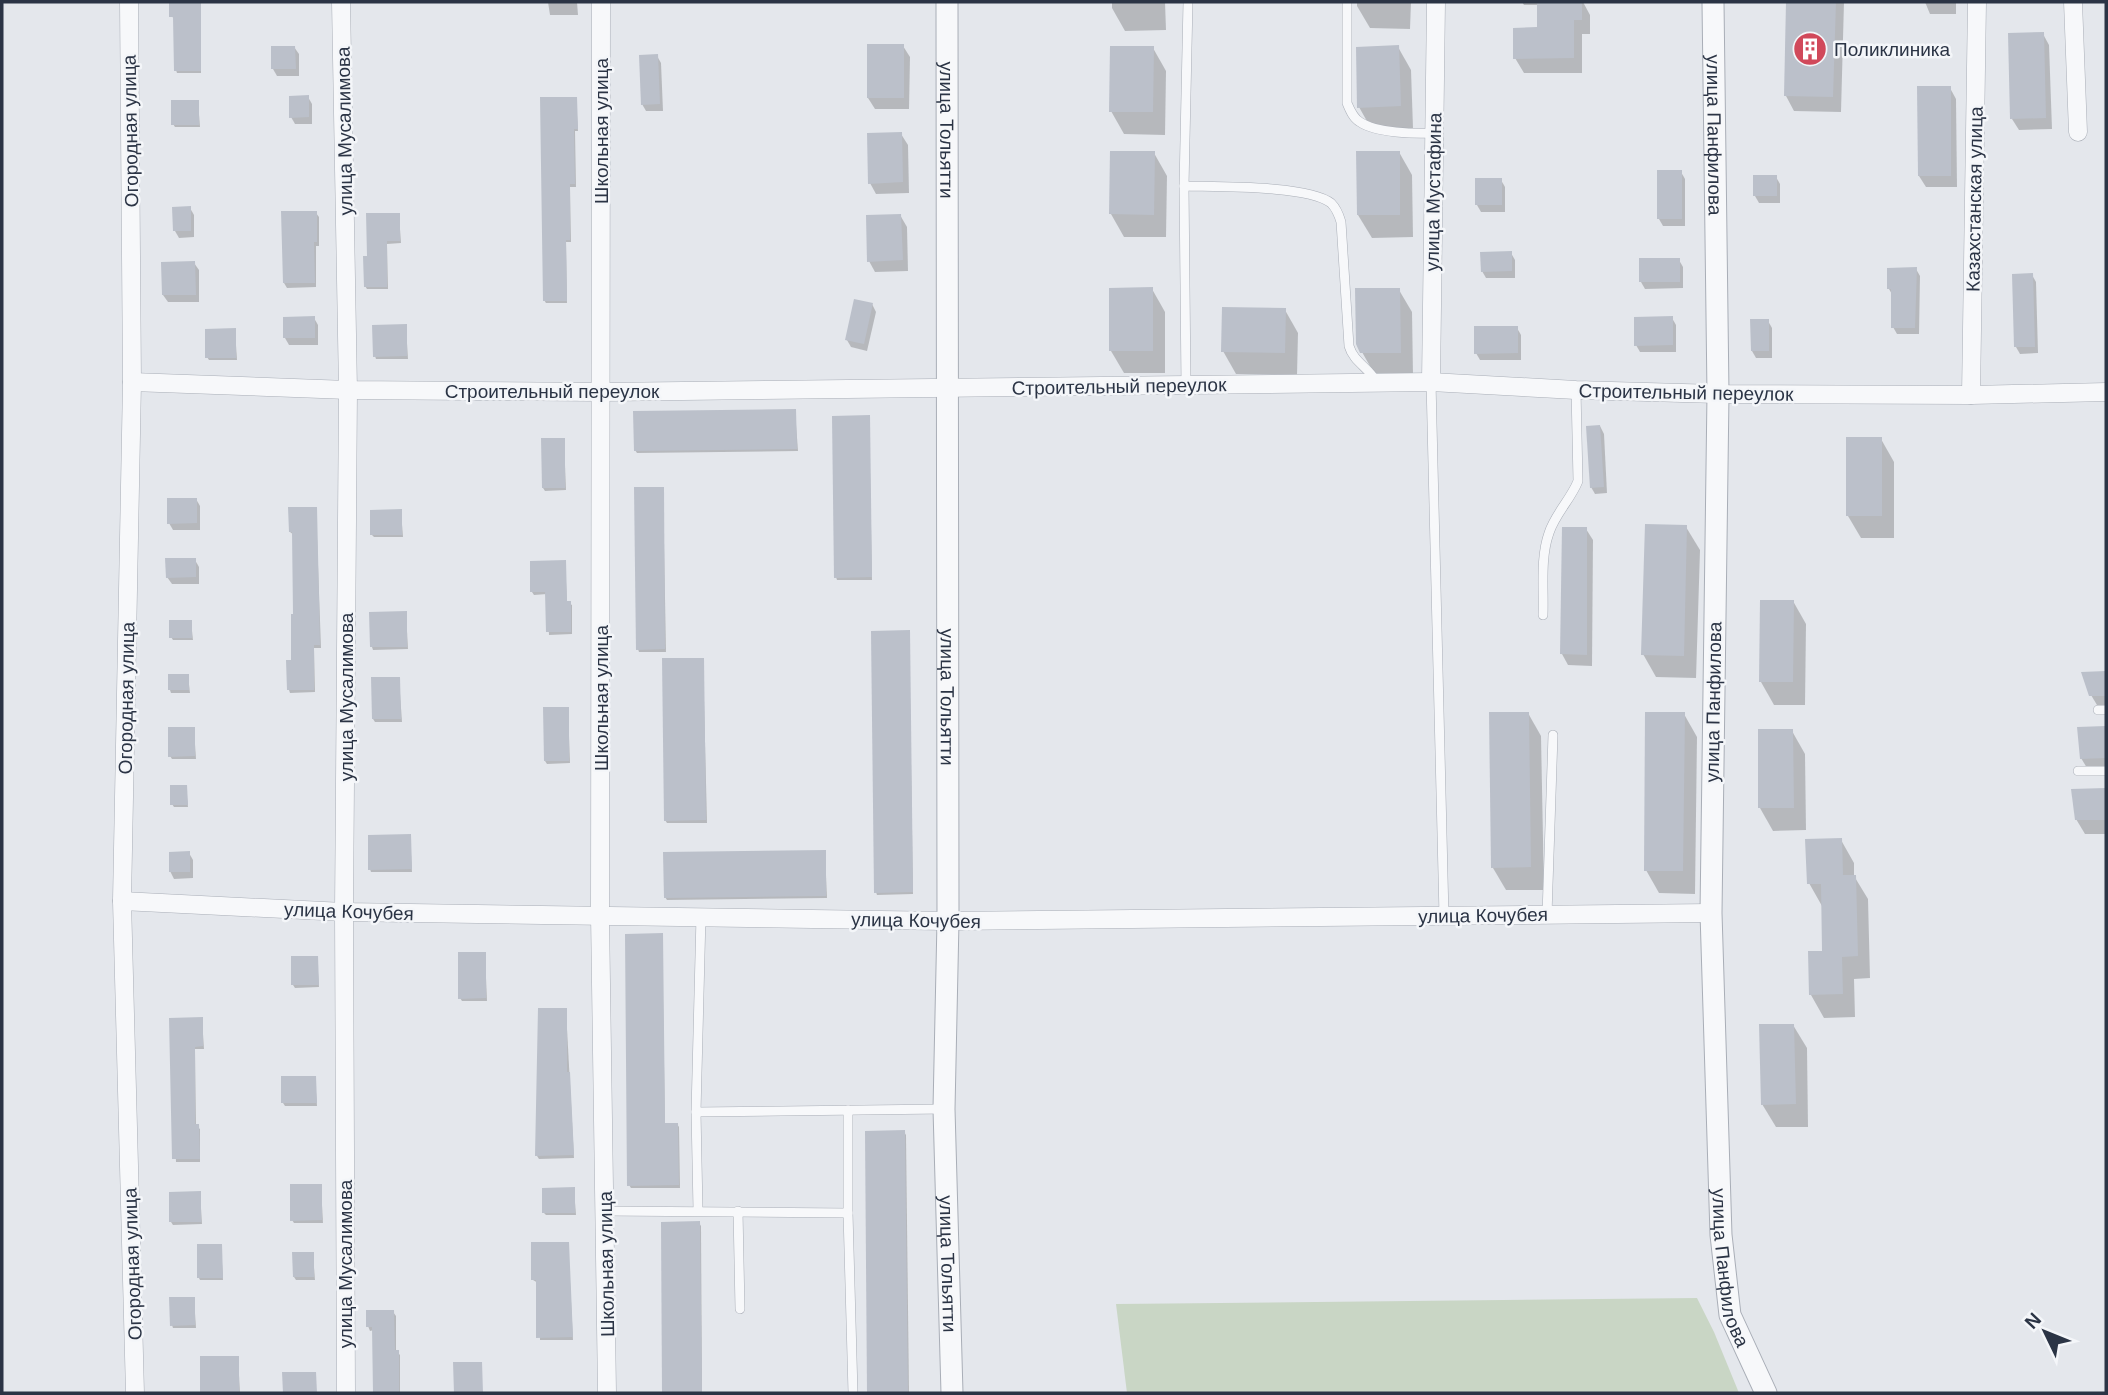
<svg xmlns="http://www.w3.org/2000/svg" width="2108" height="1395" viewBox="0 0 2108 1395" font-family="Arial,sans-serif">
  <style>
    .green { fill: #c9d6c5 }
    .shadow { fill: #0003 }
    .building { fill: #bbc0ca }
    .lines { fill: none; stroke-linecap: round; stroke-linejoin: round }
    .service-casing { stroke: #a9aeb7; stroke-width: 10 }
    .minor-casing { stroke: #a9aeb7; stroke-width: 19 }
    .tertiary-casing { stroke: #a9aeb7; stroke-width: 23 }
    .service { stroke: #f7f8fa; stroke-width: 9 }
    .minor { stroke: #f7f8fa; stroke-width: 18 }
    .tertiary { stroke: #f7f8fa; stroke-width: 21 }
    .labels { text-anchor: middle; stroke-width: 5; stroke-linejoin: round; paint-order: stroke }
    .poi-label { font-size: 19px; fill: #2b3445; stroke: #f4f6f9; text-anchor: start }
    .street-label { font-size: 19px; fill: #2b3445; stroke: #f4f6f9 }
  </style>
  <rect width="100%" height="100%" fill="#e4e7ec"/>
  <path class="green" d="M1697,1298L1714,1332L1739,1393H1127L1116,1304Z"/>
  <g class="shadow">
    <path d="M171,2H201V73H177L176,70L175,19L171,16Z"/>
    <path d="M548,2H577L578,15H550Z"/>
    <path d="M1112,2H1165L1166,30L1125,31L1112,8Z"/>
    <path d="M1357,2H1411L1410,29L1370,28L1357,6Z"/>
    <path d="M1522,2H1583L1590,15V34H1582V73H1524L1515,58L1538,29V5H1524Z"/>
    <path d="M1788,2H1844L1841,112L1794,111L1786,96Z"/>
    <path d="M1925,2H1956V14H1930Z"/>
    <path d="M2043,34L2049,45L2052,129L2019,130L2012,119Z"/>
    <path d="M903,46L910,57L909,109H875L868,98Z"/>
    <path d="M294,47L299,54V76H277L273,69Z"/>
    <path d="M1398,47L1411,70L1413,128L1372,130L1359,107Z"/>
    <path d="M1153,48L1166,71L1165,135L1124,134L1111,111Z"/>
    <path d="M657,56L661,63L663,111H646L642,104Z"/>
    <path d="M1950,88L1956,99L1957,187H1926L1919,176Z"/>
    <path d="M308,97L312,104V124H295L291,117Z"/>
    <path d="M576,99L578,131H575L576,187H570L571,242H566L567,303H546L544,300Z"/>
    <path d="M198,101L200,127H175L173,124Z"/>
    <path d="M901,134L908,145L909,193L876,194L870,183Z"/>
    <path d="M1399,152L1412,175L1413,237L1372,238L1358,215Z"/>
    <path d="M1154,153L1167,176L1166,237H1124L1111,214Z"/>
    <path d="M1659,172H1681L1685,179V226H1663L1659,219Z"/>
    <path d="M1755,177H1776L1780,184V203H1759L1755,196Z"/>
    <path d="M1501,180L1505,187V212H1481L1477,205Z"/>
    <path d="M190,208L194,215V237L179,238L175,231Z"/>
    <path d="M316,213L319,217V246H316V287L287,288L284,283Z"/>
    <path d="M399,215L401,243L387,244L388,289H367L365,286L368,258Z"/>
    <path d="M900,215L907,227L908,271L875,272L869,261Z"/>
    <path d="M1511,253L1515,260V278H1486L1482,271Z"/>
    <path d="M1679,260L1683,267V288L1645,289L1641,282Z"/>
    <path d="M194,263L199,270V302H168L163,295Z"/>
    <path d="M1916,269L1920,276L1919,334H1897L1893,327V296L1889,289Z"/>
    <path d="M2032,275L2036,282L2038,353L2020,354L2016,347Z"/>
    <path d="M1152,289L1165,312V373H1124L1111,351Z"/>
    <path d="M1399,290L1412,312L1413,375H1375L1362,352Z"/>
    <path d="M872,304L876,312L867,351L851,347L847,340Z"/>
    <path d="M1285,310L1298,333L1297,375L1236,374L1223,351Z"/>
    <path d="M314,318L318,325V345H289L285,338Z"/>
    <path d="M1672,318L1676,325V352H1640L1636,345Z"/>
    <path d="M1768,321L1772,328V358H1756L1752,351Z"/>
    <path d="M406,326L408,359H376L375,356Z"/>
    <path d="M1517,328L1521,335V360H1480L1476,353Z"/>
    <path d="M235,330L237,360H209L207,357Z"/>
    <path d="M795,411L798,451L637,453L635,450Z"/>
    <path d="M869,417L872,580H837L836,577Z"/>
    <path d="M1600,426L1604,434L1607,493L1595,494L1591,487Z"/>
    <path d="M1881,439L1894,462V538H1861L1848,516Z"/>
    <path d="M564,440L566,490L545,491L543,488Z"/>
    <path d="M663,488L666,652H639L638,649Z"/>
    <path d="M196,499L200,506V530H173L169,523Z"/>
    <path d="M316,509L321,648H314L315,692L290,693L289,690L293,662L294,616V535L290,532Z"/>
    <path d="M401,511L403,537H374L372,535Z"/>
    <path d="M1686,527L1700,550L1696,678L1656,677L1643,654Z"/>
    <path d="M1586,529L1593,540L1592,666L1568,665L1562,654Z"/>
    <path d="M195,560L199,567V584H172L167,577Z"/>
    <path d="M565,562L567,602L572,605V634L549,635L547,594L534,595L532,592Z"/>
    <path d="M1793,601L1806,624L1805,705H1774L1761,682Z"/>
    <path d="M406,613L408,649L373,650L372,647Z"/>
    <path d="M191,622L193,640H173L171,637Z"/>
    <path d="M909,632L913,894L877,895L876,892Z"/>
    <path d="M703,659L707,823H667L665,820Z"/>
    <path d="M2106,673V711L2100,710L2091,695L2084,674Z"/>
    <path d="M188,676L190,693H171L170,690Z"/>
    <path d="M399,679L402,722H375L373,719Z"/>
    <path d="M568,709L570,763L547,764L545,761Z"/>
    <path d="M1528,713L1541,736L1544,890H1506L1493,868Z"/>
    <path d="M1684,714L1697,737L1695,894L1659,893L1646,870Z"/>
    <path d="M2106,728V773H2090L2081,758L2078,729Z"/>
    <path d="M194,729L196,759H172L170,756Z"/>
    <path d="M1792,731L1805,754L1806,830L1773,831L1760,808Z"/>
    <path d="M186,787L188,807H174L172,804Z"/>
    <path d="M2106,790V834H2085L2076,819L2073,791Z"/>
    <path d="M410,836L412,872H371L370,869Z"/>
    <path d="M1841,840L1854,863V876L1868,899L1870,978L1854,979L1855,1017L1824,1018L1811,995L1824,953L1822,906L1809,883Z"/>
    <path d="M825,852L827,898L667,900L665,897Z"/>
    <path d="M189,853L193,860V878L174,879L170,871Z"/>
    <path d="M662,935L665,1125L677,1124L679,1127L680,1188H631L629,1185Z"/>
    <path d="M485,954L487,1001H462L460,998Z"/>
    <path d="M317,958L319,987L295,988L293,985Z"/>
    <path d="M566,1010L574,1158L539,1159L537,1156Z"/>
    <path d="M202,1019L204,1049H195L196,1126L200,1129V1162H176L170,1020Z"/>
    <path d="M1793,1025L1807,1048L1808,1127H1776L1762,1104Z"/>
    <path d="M315,1078L317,1106H285L283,1103Z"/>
    <path d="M866,1132H904L906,1135L909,1393H869Z"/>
    <path d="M321,1186L323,1223H294L292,1220Z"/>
    <path d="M574,1189L576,1215H546L544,1213Z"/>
    <path d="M200,1193L202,1224L173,1225L171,1222Z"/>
    <path d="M662,1223H699L701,1226L702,1393H664Z"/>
    <path d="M568,1243L573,1340H540L538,1283L533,1280Z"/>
    <path d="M221,1245L223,1280H200L199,1278Z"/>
    <path d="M313,1254L315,1280H296L294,1277Z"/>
    <path d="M194,1298L196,1328H173L172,1325Z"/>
    <path d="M393,1312L396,1316V1351L400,1355V1393H374V1330L370,1331L368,1326Z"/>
    <path d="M238,1357L240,1393H202V1358Z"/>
  </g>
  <g class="building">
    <path d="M169,2H201V71H174L173,17H169Z"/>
    <path d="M1537,2H1582V20H1574V58L1513,59V28L1537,27Z"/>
    <path d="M1786,2H1836L1833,97L1784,96Z"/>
    <path d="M2044,32L2046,118L2010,119L2008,33Z"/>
    <rect x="867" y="44" width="37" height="54"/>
    <path d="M1399,45L1401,106L1357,108L1356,47Z"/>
    <path d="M271,46H295L296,69H271Z"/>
    <path d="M1110,46H1154L1153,112H1109Z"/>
    <path d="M658,54L660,104L641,105L639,55Z"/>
    <path d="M1917,86H1951V176H1918Z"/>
    <path d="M309,95V117L289,118V96Z"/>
    <path d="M540,97H577L578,129H574L575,184H570V240H566L567,301H543Z"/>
    <rect x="171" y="100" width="28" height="25"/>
    <path d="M902,132L903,182L868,184L867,133Z"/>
    <path d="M1110,151H1155L1154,215L1109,214Z"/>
    <path d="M1356,151H1400V215H1357Z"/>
    <rect x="1657" y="170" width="25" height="49"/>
    <rect x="1753" y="175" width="24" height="21"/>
    <rect x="1475" y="178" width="27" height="27"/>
    <path d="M191,206V231H173L172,207Z"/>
    <path d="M281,211H317V242H314L315,283H283Z"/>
    <path d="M366,213H400V241H387V287H364L363,256H367Z"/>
    <path d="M901,214L903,260L867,262L866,215Z"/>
    <path d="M1512,251V271L1481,272L1480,252Z"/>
    <rect x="1639" y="258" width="41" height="24"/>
    <path d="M195,261L196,295H162L161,262Z"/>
    <path d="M1917,267L1915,328H1891V289H1887V268Z"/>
    <path d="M2033,273L2035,347H2014L2012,274Z"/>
    <path d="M1153,287V351H1109V288Z"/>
    <path d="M1355,288H1400L1401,353H1360L1356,344Z"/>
    <path d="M854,299L873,303L864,344L845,340Z"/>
    <path d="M1222,307L1286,308L1285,353L1221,352Z"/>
    <path d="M315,316V338H283V317Z"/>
    <path d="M1673,316V345L1634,346V317Z"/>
    <path d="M1750,319H1769V351H1751Z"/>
    <path d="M407,324V356L373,357L372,325Z"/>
    <path d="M1474,326H1518V353L1474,354Z"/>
    <path d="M236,328V358H205V329Z"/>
    <path d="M796,409L797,449L634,451L633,411Z"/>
    <path d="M870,415L872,577L834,578L832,416Z"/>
    <path d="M1600,425L1604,487L1590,488L1586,426Z"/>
    <rect x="1846" y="437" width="36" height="79"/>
    <path d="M541,438H565V488H542Z"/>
    <path d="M634,487H664L665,649L636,650Z"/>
    <path d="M167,498H197V523L167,524Z"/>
    <path d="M288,507H317L320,645H314V690H287L286,660H291V614H293L292,532H289Z"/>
    <path d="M402,509V535H370V510Z"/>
    <path d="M1645,524L1687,525L1684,656L1641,655Z"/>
    <path d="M1562,527H1587V655L1560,654Z"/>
    <path d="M165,558H196V577L166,578Z"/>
    <path d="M566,560L567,601H571V632H546L545,592H530V561Z"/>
    <path d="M1760,600H1794L1793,682H1759Z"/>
    <path d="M407,611V647H370L369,612Z"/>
    <rect x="169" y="620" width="23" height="18"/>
    <path d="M910,630L913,892L874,893L871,631Z"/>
    <path d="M662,658H704L706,820L664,821Z"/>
    <path d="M2106,671V696H2089L2081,672Z"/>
    <rect x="168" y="674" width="21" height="16"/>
    <path d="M371,677H400L401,719H372Z"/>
    <path d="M543,707H569V761H544Z"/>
    <path d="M1489,712H1529L1531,867L1491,868Z"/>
    <path d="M1645,712H1685L1683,871H1644Z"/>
    <path d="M2106,726V758L2080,759L2077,727Z"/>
    <path d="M168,727H195V756L168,757Z"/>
    <path d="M1758,729H1793L1794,808H1758Z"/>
    <path d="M170,785H187L188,805H170Z"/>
    <path d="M2106,788V820H2075L2071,789Z"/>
    <path d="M411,834L412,869L368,870V835Z"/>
    <path d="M1842,838L1843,875H1856L1858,956L1842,957L1843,994L1809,995L1808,951H1822L1821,884H1807L1805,839Z"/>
    <path d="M826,850V896L664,898L663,852Z"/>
    <path d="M190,851V872H169V852Z"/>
    <path d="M663,933L665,1123H678L679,1185L627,1186L625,934Z"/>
    <path d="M458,952H486V998L458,999Z"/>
    <path d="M291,956H318L319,985H291Z"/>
    <path d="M538,1008H567V1072H570L574,1155L535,1156Z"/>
    <path d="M203,1017V1046L195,1047V1124H199L200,1159H172L169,1018Z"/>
    <path d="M1759,1024H1794L1796,1104L1761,1105Z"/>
    <path d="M281,1076H316L317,1103H281Z"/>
    <path d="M905,1130L908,1393H867L865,1131Z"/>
    <path d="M290,1184H322V1220L290,1221Z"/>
    <path d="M575,1187V1213H542V1188Z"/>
    <path d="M201,1191V1222H169V1192Z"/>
    <path d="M700,1221L702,1393H662L661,1222Z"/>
    <path d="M531,1242H569L573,1337L536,1338V1280H531Z"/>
    <path d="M197,1244H222L223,1278H197Z"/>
    <path d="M292,1252H314V1277H293Z"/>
    <path d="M169,1297H195V1325L170,1326Z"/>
    <path d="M366,1310H394L395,1350H399V1393H373L372,1327H366Z"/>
    <rect x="200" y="1356" width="39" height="37"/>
    <path d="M453,1362H482L483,1393H454Z"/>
    <path d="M282,1372H316L317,1393H283Z"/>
  </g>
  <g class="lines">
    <g class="service-casing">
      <g id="service">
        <path d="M1347,2V103C1350,110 1353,118 1360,122C1376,133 1415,134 1434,133"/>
        <path d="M1184,186C1216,187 1308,185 1331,203C1336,208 1339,215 1341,222L1349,346C1354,363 1369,367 1377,383"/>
        <path d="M1431,382L1444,916"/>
        <path d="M1186,385L1184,186L1188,2"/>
        <path d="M1543,615C1544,589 1540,558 1549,533C1555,514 1571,499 1578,481L1576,390"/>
        <path d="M2098,710H2106"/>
        <path d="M2078,771H2106"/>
        <path d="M1547,915L1553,735"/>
        <path d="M848,1110V1213L853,1393"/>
        <path d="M696,1112L943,1109"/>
        <path d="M698,1210L696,1112L701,916"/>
        <path d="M605,1211L848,1213"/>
        <path d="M738,1211L740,1309"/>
      </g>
    </g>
    <g class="minor-casing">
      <g id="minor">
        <path d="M129,2L132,382L122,901L135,1393"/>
        <path d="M341,2L348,390L344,912L346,1393"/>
        <path d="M601,2L600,915L607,1393"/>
        <path d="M2073,2L2078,132"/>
        <path d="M132,382L348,390L602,392L1431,382L1576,390L1718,394L1971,395L2106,392"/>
        <path d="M1431,382L1436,2"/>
        <path d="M1971,395L1977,2"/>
        <path d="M122,901L344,912L948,921L1711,913"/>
      </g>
    </g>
    <g class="tertiary-casing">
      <g id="tertiary">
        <path id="s1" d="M947,2L948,921L944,1109L952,1393"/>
        <path id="s2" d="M1713,2L1718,394L1711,913L1721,1235L1730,1315L1766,1393"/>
      </g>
    </g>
    <use href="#service" class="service"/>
    <use href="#minor" class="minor"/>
    <use href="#tertiary" class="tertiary"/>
  </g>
  <defs>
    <g id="building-disc" transform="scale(1.75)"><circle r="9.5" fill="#d1495b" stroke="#f4f6f9"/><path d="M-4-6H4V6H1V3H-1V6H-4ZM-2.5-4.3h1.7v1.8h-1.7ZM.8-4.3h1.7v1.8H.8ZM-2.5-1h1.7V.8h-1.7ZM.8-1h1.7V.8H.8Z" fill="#fff"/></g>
  </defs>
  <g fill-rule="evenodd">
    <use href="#building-disc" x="1810" y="49"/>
  </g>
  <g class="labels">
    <g class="poi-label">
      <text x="1834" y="56">Поликлиника</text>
    </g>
    <g class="street-label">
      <text transform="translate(130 131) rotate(-91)" y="7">Огородная улица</text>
      <text transform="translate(344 131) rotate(-91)" y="7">улица Мусалимова</text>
      <text transform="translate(601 131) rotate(-90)" y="7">Школьная улица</text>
      <text dy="7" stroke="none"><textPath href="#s1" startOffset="128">улица Тольятти</textPath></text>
      <text dy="7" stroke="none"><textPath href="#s2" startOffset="133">улица Панфилова</textPath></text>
      <text transform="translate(1433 192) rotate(-89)" y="7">улица Мустафина</text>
      <text transform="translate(1974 199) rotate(-89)" y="7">Казахстанская улица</text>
      <text transform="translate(1119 386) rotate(-1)" y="7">Строительный переулок</text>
      <text x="552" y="398">Строительный переулок</text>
      <text transform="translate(1686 392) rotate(1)" y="7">Строительный переулок</text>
      <text transform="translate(346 697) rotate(-90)" y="7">улица Мусалимова</text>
      <text transform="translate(126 698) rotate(-89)" y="7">Огородная улица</text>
      <text transform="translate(601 698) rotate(-90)" y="7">Школьная улица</text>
      <text dy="7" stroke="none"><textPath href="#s1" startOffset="695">улица Тольятти</textPath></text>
      <text transform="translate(1713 702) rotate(-89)" y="7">улица Панфилова</text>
      <text transform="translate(349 911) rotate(2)" y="7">улица Кочубея</text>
      <text transform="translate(1483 915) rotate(-1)" y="7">улица Кочубея</text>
      <text transform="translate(916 920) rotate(1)" y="7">улица Кочубея</text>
      <text transform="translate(132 1264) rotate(-92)" y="7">Огородная улица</text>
      <text transform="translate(345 1264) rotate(-90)" y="7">улица Мусалимова</text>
      <text transform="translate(606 1264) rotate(-91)" y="7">Школьная улица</text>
      <text dy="7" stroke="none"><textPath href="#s1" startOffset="1262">улица Тольятти</textPath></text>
      <text dy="7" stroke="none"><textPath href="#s2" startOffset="1267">улица Панфилова</textPath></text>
    </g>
  </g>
  <rect width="2108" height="1395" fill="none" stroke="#2b3445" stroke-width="7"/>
  <g transform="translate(2045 1332) rotate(313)" stroke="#f4f6f9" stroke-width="5" paint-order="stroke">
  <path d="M0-5L12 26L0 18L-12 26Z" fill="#2b3445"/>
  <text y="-10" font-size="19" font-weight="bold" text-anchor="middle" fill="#2b3445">N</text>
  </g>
</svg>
